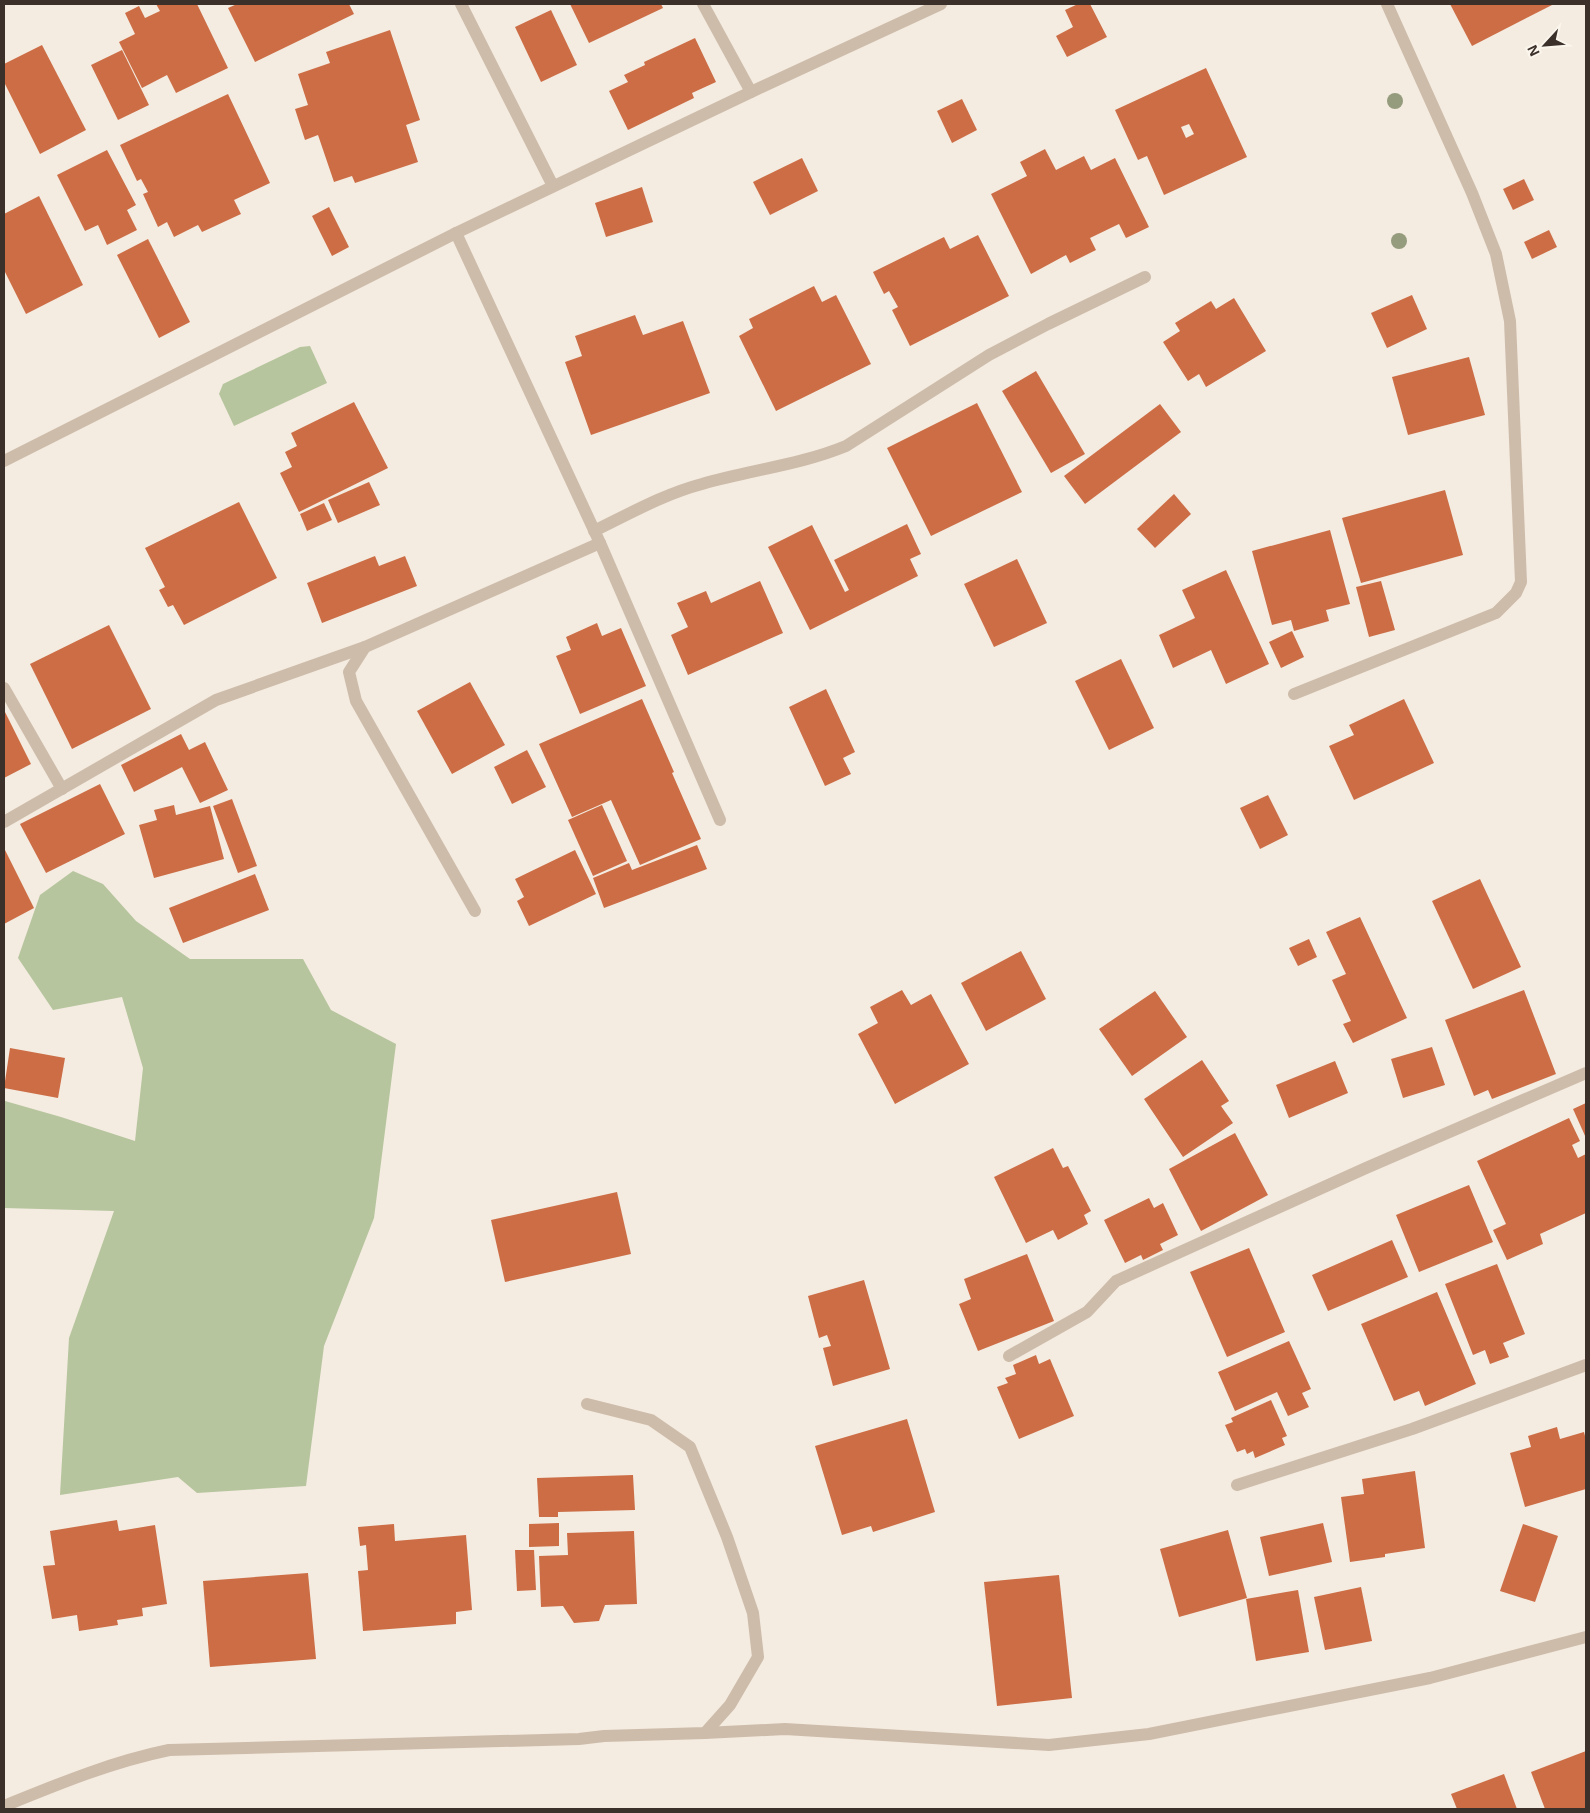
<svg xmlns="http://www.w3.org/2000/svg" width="1590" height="1813" viewBox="0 0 1590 1813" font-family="Helvetica,sans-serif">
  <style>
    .green { fill: #b6c59e }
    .building { fill: #cc6d46; fill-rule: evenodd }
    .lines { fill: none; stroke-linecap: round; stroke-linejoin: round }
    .minor { stroke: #cebcab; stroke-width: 12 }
    .tree { fill: #959c7d }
  </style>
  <rect width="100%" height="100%" fill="#f4ece0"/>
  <g class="green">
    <path d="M310,346L327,383L234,426L219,394L223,384L300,347Z"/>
    <path d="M73,871L103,884L136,921L190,959H303L331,1010L396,1044L374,1218L324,1346L306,1486L197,1493L178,1477L60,1495L69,1338L114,1211L4,1208V1103L5,1101L61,1117L135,1141L143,1068L122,997L53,1010L18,958L40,895Z"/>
  </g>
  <g class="building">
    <path d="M156,4H197L228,68L176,93L167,75L142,88L119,42L135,34L125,13L139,6L145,18L160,11Z"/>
    <path d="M237,4H349L354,14L255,62L228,8Z"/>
    <path d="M570,4H661L663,8L589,43Z"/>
    <path d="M1078,4H1090L1107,37L1067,57L1056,36L1073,27L1065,10Z"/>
    <path d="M1450,4H1554L1472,46Z"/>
    <path d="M551,10L577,65L541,82L515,27Z"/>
    <path d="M390,30L420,120L406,125L418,162L355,183L352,176L334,182L318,135L305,140L295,109L308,105L298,74L330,63L326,52Z"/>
    <path d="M695,38L716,82L692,93L694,98L628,130L609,91L628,82L624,75L645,65L644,62Z"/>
    <path d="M42,45L86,130L40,154L4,82V64Z"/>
    <path d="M122,50L149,105L118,120L91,65Z"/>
    <path d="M1206,68L1247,157L1164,195L1147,156L1138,160L1115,110ZM1189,124L1194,134L1186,138L1181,127Z"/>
    <path d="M228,94L270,183L234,200L241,214L202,232L198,225L174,237L167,222L158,227L143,194L148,192L141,179L137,181L120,145Z"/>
    <path d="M962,99L977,130L952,143L937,111Z"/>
    <path d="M1045,149L1056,170L1084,156L1091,170L1115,158L1149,227L1126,238L1119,224L1090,238L1096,250L1070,263L1066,255L1031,274L991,194L1027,176L1020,162Z"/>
    <path d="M107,150L136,205L127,210L137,230L107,245L98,225L85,231L57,175Z"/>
    <path d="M802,158L818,191L770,215L753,182Z"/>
    <path d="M1524,179L1534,200L1513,210L1503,189Z"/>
    <path d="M642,187L653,222L606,237L595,203Z"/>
    <path d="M39,196L83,285L26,314L4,270V214Z"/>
    <path d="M329,207L349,247L332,256L312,216Z"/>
    <path d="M1549,230L1557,247L1532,259L1524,242Z"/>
    <path d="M978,235L1009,296L910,346L892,310L898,307L889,291L884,294L873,272L944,237L950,249Z"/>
    <path d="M148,239L190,322L159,338L117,255Z"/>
    <path d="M814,286L822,302L836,295L871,364L776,411L739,336L753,328L749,319Z"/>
    <path d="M1412,295L1427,329L1387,348L1371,313Z"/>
    <path d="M1234,298L1266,351L1206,387L1199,374L1188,381L1163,342L1180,331L1175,323L1211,301L1216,309Z"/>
    <path d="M635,315L643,335L683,321L710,393L591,435L565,362L582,356L575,336Z"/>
    <path d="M1469,357L1485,415L1408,435L1392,377Z"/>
    <path d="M1036,371L1085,454L1051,473L1002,391Z"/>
    <path d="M354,402L388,468L299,512L280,473L292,467L285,452L297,446L291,433Z"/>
    <path d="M977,403L1022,492L931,536L887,448Z"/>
    <path d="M1160,404L1181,432L1085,504L1064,476Z"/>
    <path d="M369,482L380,505L338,523L328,500Z"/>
    <path d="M1445,490L1463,555L1361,583L1342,518Z"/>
    <path d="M1174,494L1191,514L1155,548L1137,529Z"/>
    <path d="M239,502L277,578L184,625L173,605L168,607L159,590L165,587L145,548Z"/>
    <path d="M324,503L332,520L307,531L300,514Z"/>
    <path d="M907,524L921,554L910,559L918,576L810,630L768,547L812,525L845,592L849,590L834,560Z"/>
    <path d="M1330,530L1350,604L1326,610L1329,621L1294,631L1291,620L1272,625L1252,551Z"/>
    <path d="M375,556L379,566L405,556L417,586L322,623L307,583Z"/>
    <path d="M1017,559L1047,623L994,647L964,584Z"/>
    <path d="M1226,570L1269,664L1226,684L1211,650L1173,668L1159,635L1195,618L1182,590Z"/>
    <path d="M760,581L783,633L688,675L671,635L688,627L677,603L706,591L711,603Z"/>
    <path d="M1381,581L1395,630L1369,637L1356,587Z"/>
    <path d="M597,623L602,636L621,628L646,686L580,714L556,656L571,650L566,637Z"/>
    <path d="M109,625L151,709L72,749L30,664Z"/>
    <path d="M1292,631L1304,657L1281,668L1269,642Z"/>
    <path d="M1121,659L1154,728L1109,750L1075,681Z"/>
    <path d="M470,682L505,745L452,774L417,711Z"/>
    <path d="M826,689L855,752L843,758L851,774L825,786L789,707Z"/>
    <path d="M642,699L674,772L672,773L701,839L640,865L611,800L572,817L539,744Z"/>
    <path d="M1404,699L1434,763L1354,800L1329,746L1354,735L1349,725Z"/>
    <path d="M4,710L31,764L4,778Z"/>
    <path d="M181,734L189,750L205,742L228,790L200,803L182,767L134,792L121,765Z"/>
    <path d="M527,750L546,787L512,804L494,767Z"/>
    <path d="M100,784L125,834L46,873L20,824Z"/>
    <path d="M1268,795L1288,835L1260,849L1240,808Z"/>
    <path d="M232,799L257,866L238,873L213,806Z"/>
    <path d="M174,805L176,815L210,806L224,859L154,878L139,825L157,820L154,810Z"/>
    <path d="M602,805L627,861L593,876L568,820Z"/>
    <path d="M697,845L707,869L604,908L593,878L629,863L632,870Z"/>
    <path d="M4,848L34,908L4,924Z"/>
    <path d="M575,850L596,894L529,926L517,901L524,897L515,879Z"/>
    <path d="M255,874L269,910L183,943L169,908Z"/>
    <path d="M1480,879L1521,967L1473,989L1432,901Z"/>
    <path d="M1360,917L1407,1018L1353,1043L1343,1024L1351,1021L1332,980L1346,974L1326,932Z"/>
    <path d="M1309,939L1317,957L1298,966L1289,948Z"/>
    <path d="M1021,951L1046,999L986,1031L961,983Z"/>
    <path d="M902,990L911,1005L931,994L969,1064L895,1104L858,1034L878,1023L870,1007Z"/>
    <path d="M1524,990L1556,1074L1492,1099L1488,1090L1474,1096L1445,1020Z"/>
    <path d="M1155,991L1187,1037L1132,1076L1099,1029Z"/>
    <path d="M1432,1047L1445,1085L1403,1098L1391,1059Z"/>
    <path d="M10,1048L65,1058L58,1098L4,1088Z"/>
    <path d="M1202,1060L1229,1101L1221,1106L1233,1123L1183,1157L1144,1099Z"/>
    <path d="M1335,1061L1348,1093L1289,1118L1276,1085Z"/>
    <path d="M1586,1103V1138L1573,1109Z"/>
    <path d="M1569,1118L1580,1141L1572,1145L1578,1158L1586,1154V1213L1540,1234L1543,1244L1507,1260L1493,1230L1506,1224L1477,1161Z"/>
    <path d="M1235,1133L1268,1195L1201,1231L1169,1169Z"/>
    <path d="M1053,1148L1063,1168L1068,1166L1091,1211L1084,1215L1088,1224L1058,1240L1053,1230L1026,1243L994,1177Z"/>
    <path d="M1469,1185L1493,1242L1419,1272L1396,1215Z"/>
    <path d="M617,1192L631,1254L505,1282L491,1220Z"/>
    <path d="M1149,1198L1154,1208L1163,1203L1178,1235L1160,1244L1163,1250L1143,1260L1141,1255L1125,1263L1104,1220Z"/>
    <path d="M1392,1240L1408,1277L1328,1311L1312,1275Z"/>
    <path d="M1249,1248L1285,1332L1227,1357L1190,1272Z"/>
    <path d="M1027,1254L1054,1321L978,1351L959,1304L971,1299L964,1279Z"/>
    <path d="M1497,1264L1525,1334L1503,1343L1509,1357L1490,1364L1485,1350L1473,1355L1445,1284Z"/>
    <path d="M864,1280L890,1369L833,1386L823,1348L831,1346L827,1335L819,1338L808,1296Z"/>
    <path d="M1437,1292L1476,1384L1425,1406L1419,1391L1394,1401L1361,1324Z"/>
    <path d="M1289,1341L1311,1389L1302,1393L1309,1407L1288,1416L1277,1392L1235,1411L1218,1372Z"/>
    <path d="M1036,1355L1039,1364L1050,1359L1074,1416L1019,1439L997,1387L1008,1383L1005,1378L1016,1374L1013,1365Z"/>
    <path d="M1271,1400L1287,1436L1282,1438L1285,1445L1255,1458L1253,1451L1247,1454L1245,1449L1237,1452L1225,1425L1233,1422L1231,1418Z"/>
    <path d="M907,1419L935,1512L873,1532L871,1526L842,1535L815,1446Z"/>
    <path d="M1557,1427L1560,1439L1584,1432L1586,1440V1489L1525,1507L1510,1453L1531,1447L1528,1436Z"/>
    <path d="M1415,1471L1425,1548L1385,1554V1557L1350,1562L1341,1497L1364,1494L1362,1479Z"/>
    <path d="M633,1475L635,1510L558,1512V1517H539L537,1478Z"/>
    <path d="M117,1520L119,1531L155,1525L167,1604L142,1608L143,1616L117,1620L118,1625L79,1631L77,1615L52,1619L43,1566L55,1565L50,1531Z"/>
    <path d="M559,1523V1546L529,1547V1524Z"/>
    <path d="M1323,1523L1332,1562L1269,1576L1260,1537Z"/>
    <path d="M394,1524L395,1541L466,1535L472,1610L456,1612V1624L363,1631L358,1571L368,1570L366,1545L360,1546L358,1527Z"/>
    <path d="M1523,1524L1558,1536L1535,1602L1500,1591Z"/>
    <path d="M1228,1530L1247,1598L1179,1617L1160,1549Z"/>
    <path d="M634,1531L637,1604L605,1605L599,1621L574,1623L563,1606L541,1607L539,1556L568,1555L567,1533Z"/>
    <path d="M515,1550H534L536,1590L517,1591Z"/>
    <path d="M308,1573L316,1659L210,1667L203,1581Z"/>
    <path d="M1059,1575L1072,1698L997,1706L984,1582Z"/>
    <path d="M1361,1587L1372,1641L1325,1650L1314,1597Z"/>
    <path d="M1298,1590L1309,1652L1256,1661L1246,1599Z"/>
    <path d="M1586,1751V1809H1545L1531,1772Z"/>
    <path d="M1504,1774L1517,1809H1457L1451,1794Z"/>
  </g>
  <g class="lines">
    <g class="minor">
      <path d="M461,4L553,186"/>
      <path d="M703,4L751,92"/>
      <path d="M456,233L600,543L720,820"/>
      <path d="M4,461L456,233L751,92L941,4"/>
      <path d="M594,531C629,514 664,494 702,484C750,470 800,465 846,446L989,355L1048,324L1145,277"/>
      <path d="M4,688L62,789"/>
      <path d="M1294,694L1496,613L1516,593L1521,582L1510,321L1496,254L1472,193L1387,4"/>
      <path d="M4,822L216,700L365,647"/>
      <path d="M475,911L356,701L349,672L365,647L600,543"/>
      <path d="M1009,1356L1087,1312L1116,1281L1366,1168L1586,1073"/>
      <path d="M1237,1485L1412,1429L1586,1365"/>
      <path d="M705,1733L785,1729L1049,1745L1149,1734L1430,1678L1586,1637"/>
      <path d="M4,1806C58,1784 111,1762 169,1750L579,1739L604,1736L705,1733L730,1705L758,1657L753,1613L727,1537L690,1447L651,1420L587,1404"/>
    </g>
  </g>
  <g class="tree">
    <circle cx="1395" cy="101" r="8"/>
    <circle cx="1399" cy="241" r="8"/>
  </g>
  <rect width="1590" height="1813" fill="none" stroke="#3b302a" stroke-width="10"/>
  <g transform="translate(1545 45) rotate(244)" stroke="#fbf6ed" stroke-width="4" paint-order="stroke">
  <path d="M0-4L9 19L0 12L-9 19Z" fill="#3b302a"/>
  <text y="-8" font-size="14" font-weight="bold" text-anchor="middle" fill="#3b302a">N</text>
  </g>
</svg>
